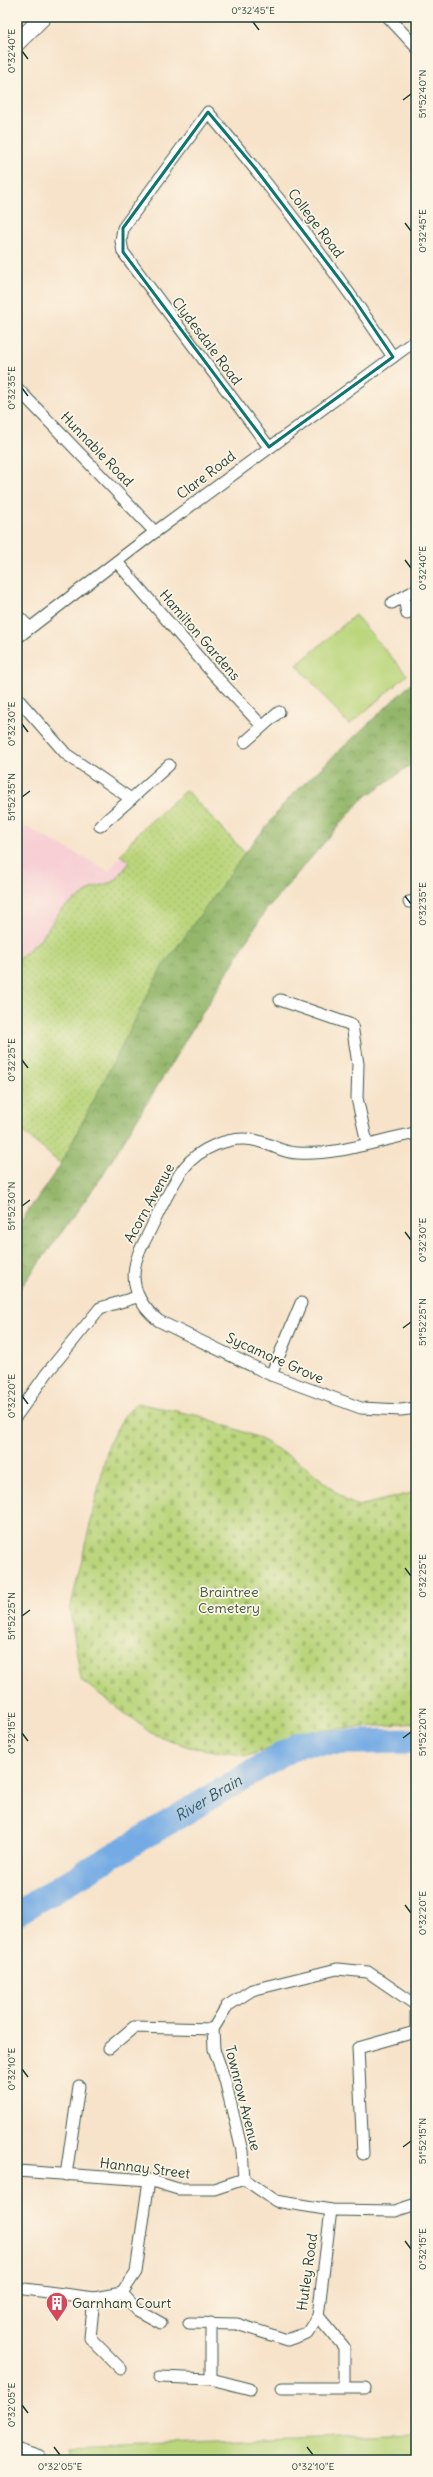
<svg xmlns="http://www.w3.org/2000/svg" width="433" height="2477" viewBox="0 0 433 2477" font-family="Delius,sans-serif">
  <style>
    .built { fill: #f7cfd4 }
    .green { fill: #bad57b; stroke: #6c8958 }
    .forest { fill: url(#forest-crowns); stroke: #597a50 }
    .cemetery { fill: url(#cemetery-stones); stroke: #6c8958 }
    .park { fill: url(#park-dots); stroke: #6c8958 }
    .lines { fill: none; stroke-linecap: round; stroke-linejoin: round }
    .river { stroke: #75abe4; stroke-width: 25 }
    .minor-casing { stroke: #3f564a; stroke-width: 13 }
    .secondary-casing { stroke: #3f564a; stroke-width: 18 }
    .trunk-casing { stroke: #3f564a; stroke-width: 20 }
    .minor { stroke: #fff; stroke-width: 11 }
    .secondary { stroke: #fff; stroke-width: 16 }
    .trunk { stroke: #fff; stroke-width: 18 }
    .marked { fill: none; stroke: #0f766e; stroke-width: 3; stroke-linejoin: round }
    .ticks { fill: none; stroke: #1f3d34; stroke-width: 1.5 }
    .labels { text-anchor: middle; stroke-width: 3.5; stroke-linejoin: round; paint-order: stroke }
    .street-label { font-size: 14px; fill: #1f3d34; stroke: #fcf5e5 }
    .park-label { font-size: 14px; fill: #3e5b42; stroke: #fcf5e5 }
    .poi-label { font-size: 14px; fill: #1f3d34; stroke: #fcf5e5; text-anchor: start }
    .water-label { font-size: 15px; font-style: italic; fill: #345860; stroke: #fcf5e5 }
    .neatline { fill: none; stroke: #1f3d34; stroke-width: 1.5 }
    .ticks-label { font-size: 10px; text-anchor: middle; fill: #1f3d34 }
  </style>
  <defs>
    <pattern id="forest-crowns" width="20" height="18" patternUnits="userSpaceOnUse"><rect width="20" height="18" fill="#93b66b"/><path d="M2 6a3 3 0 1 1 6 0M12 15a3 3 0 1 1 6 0" fill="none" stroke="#779559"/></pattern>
    <pattern id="cemetery-stones" width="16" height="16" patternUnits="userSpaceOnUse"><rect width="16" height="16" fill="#bad57b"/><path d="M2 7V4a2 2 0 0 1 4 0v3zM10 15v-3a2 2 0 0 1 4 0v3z" fill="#9fb86b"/></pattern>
    <pattern id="park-dots" width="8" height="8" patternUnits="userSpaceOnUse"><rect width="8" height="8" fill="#bad57b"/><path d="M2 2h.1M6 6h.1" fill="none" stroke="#9fb86b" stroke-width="1.8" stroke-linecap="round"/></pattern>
  </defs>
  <rect width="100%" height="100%" fill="#fcf5e5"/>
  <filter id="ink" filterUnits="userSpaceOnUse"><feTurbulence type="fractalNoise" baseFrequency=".025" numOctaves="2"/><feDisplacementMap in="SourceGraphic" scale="8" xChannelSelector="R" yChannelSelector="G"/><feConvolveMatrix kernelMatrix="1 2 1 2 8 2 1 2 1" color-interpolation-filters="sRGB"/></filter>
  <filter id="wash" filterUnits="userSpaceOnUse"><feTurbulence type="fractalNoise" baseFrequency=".012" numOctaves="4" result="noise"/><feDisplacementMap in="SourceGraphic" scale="16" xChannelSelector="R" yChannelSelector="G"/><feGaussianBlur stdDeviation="0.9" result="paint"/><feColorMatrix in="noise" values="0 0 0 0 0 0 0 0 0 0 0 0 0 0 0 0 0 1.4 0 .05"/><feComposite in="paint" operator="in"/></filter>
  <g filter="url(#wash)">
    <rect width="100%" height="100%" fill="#f7e3ca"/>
    <path class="built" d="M186,790L245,853L17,1127V822L109,871L139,832Z"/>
    <g class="green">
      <path d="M355,615L407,675L349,725L297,665Z"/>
      <path d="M416,2434V2460H71L68,2448Z"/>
    </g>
    <path class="forest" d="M416,679V761L361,800L265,911L97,1184L17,1293V1227L61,1164L161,969L245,853L289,798Z"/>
    <path class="cemetery" d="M137,1403L200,1416L257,1437L304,1465L345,1500L358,1506L416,1492V1723L312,1731L248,1756L189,1747L151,1733L81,1680L70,1610L109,1443L124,1416Z"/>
    <path class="park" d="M186,790L245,853L161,969L61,1164L17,1127V960L41,939L61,910L93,888L115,881L130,862L120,855L122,853L139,832Z"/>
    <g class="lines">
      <path class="river" id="s1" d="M17,1913L301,1743L416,1741"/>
    </g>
  </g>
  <g filter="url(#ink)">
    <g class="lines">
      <g class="minor-casing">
        <g id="minor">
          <path d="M388,17L416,47"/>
          <path d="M17,388L155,532"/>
          <path d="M269,447L123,252L121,241L123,228L208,112C274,190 336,271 393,357"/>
          <path d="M117,562L207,667L262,726"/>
          <path d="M404,598L407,614"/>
          <path d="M392,603L416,590"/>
          <path d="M17,615L29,627"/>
          <path d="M17,638L155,532L416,340"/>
          <path d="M17,698L66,754L131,799L100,826"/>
          <path d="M245,742L279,712"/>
          <path d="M131,799L169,765"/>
          <path d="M409,902L416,901"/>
          <path d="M280,1000L352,1025L358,1064L357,1098L367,1143"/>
          <path d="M416,1133C378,1140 336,1156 297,1153C282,1153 268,1142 253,1140C230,1135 198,1149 184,1168C168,1189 155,1222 142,1246C127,1275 134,1301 159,1321L271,1375L361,1408L401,1410L416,1408"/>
          <path d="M271,1375L301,1303"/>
          <path d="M17,1415L47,1373L100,1308L137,1297"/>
          <path d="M416,2005L368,1972L337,1969L252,1990L227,2006L213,2029L214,2049L225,2080L242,2151L244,2179L276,2201L331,2210L395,2211L416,2204"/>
          <path d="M416,2013V2034"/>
          <path d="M109,2048L134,2027L213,2029"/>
          <path d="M363,2154L358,2048L415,2032"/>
          <path d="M17,2171L149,2180L178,2189H214L244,2179"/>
          <path d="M66,2175L79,2086"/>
          <path d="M17,2288L94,2298L122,2293L136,2272L149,2180"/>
          <path d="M122,2293L137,2310L161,2323"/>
          <path d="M94,2298L90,2338L121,2369"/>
          <path d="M318,2316L344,2347V2387"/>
          <path d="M189,2323L237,2324L287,2340L307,2333L318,2316L331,2210"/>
          <path d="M160,2377L211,2379L250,2389"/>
          <path d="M211,2379V2323"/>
          <path d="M282,2388H365"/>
        </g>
      </g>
      <g class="secondary-casing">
        <path id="secondary" d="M17,43L43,17"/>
      </g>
      <g class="trunk-casing">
        <path id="trunk" d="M17,2453L38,2460"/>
      </g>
      <use href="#minor" class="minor"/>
      <use href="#secondary" class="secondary"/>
      <use href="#trunk" class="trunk"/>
    </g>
  </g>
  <path class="marked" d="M208,112L255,168L350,293L393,357L269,447L123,252V228Z"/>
  <path class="ticks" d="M253,22L259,30M22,51L28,59M403,100L411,94M405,223L411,231M22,388L28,396M405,560L411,568M22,724L28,732M22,797L30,791M405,896L411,904M22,1060L28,1068M22,1206L30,1200M405,1232L411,1240M403,1328L411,1322M22,1396L28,1404M405,1568L411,1576M22,1616L30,1610M22,1733L28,1741M403,1738L411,1732M405,1905L411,1913M22,2069L28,2077M403,2147L411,2141M405,2241L411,2249M22,2405L28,2413M54,2447L60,2455M307,2447L313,2455"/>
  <defs>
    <g id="building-pin" transform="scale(1.15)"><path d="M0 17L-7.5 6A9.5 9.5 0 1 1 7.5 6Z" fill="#d1495b" stroke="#fcf5e5"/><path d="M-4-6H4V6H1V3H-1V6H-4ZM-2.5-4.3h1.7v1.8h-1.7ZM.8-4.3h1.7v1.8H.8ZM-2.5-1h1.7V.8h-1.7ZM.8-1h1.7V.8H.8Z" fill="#fff"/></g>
  </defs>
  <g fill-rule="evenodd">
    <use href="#building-pin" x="57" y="2303"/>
  </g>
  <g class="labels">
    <g class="street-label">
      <text transform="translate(316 223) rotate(53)" y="5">College Road</text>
      <text transform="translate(207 341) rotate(53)" y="5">Clydesdale Road</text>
      <text transform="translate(97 449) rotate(46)" y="5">Hunnable Road</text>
      <text transform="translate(206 475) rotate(-37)" y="5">Clare Road</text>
      <text transform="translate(200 635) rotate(49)" y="5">Hamilton Gardens</text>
      <text transform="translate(149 1203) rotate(-61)" y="5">Acorn Avenue</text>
      <text transform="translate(275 1358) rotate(24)" y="5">Sycamore Grove</text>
      <text transform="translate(243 2098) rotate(76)" y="5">Townrow Avenue</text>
      <text transform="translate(145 2168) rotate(7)" y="5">Hannay Street</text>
      <text transform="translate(307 2272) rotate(-82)" y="5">Hutley Road</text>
    </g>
    <g class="park-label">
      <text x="229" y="1597">Braintree<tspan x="229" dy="16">Cemetery</tspan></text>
    </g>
    <g class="poi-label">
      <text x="72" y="2308">Garnham Court</text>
    </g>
    <g class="water-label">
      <text dy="5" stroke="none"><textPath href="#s1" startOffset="223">River Brain</textPath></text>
    </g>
  </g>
  <rect width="433" height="2477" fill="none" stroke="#fcf5e5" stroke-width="44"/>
  <rect x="22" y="22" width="389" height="2433" class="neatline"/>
  <g class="ticks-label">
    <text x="253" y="14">0°32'45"E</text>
    <text transform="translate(11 51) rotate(-90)" y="4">0°32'40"E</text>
    <text transform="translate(422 94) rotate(-90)" y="4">51°52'40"N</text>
    <text transform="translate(422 231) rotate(-90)" y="4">0°32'45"E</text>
    <text transform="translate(11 388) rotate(-90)" y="4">0°32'35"E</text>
    <text transform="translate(422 568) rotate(-90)" y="4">0°32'40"E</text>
    <text transform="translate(11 724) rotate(-90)" y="4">0°32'30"E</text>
    <text transform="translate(11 797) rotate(-90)" y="4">51°52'35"N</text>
    <text transform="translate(422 904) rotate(-90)" y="4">0°32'35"E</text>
    <text transform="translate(11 1060) rotate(-90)" y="4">0°32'25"E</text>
    <text transform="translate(11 1206) rotate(-90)" y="4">51°52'30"N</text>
    <text transform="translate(422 1240) rotate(-90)" y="4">0°32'30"E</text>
    <text transform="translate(422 1322) rotate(-90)" y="4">51°52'25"N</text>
    <text transform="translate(11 1396) rotate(-90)" y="4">0°32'20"E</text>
    <text transform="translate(422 1576) rotate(-90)" y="4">0°32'25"E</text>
    <text transform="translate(11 1616) rotate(-90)" y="4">51°52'25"N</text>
    <text transform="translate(422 1732) rotate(-90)" y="4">51°52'20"N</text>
    <text transform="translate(11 1733) rotate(-90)" y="4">0°32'15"E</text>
    <text transform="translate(422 1913) rotate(-90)" y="4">0°32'20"E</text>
    <text transform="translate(11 2069) rotate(-90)" y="4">0°32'10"E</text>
    <text transform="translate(422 2141) rotate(-90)" y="4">51°52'15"N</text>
    <text transform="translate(422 2249) rotate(-90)" y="4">0°32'15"E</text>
    <text transform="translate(11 2405) rotate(-90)" y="4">0°32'05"E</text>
    <text x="60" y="2470">0°32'05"E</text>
    <text x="313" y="2470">0°32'10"E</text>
  </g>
</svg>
